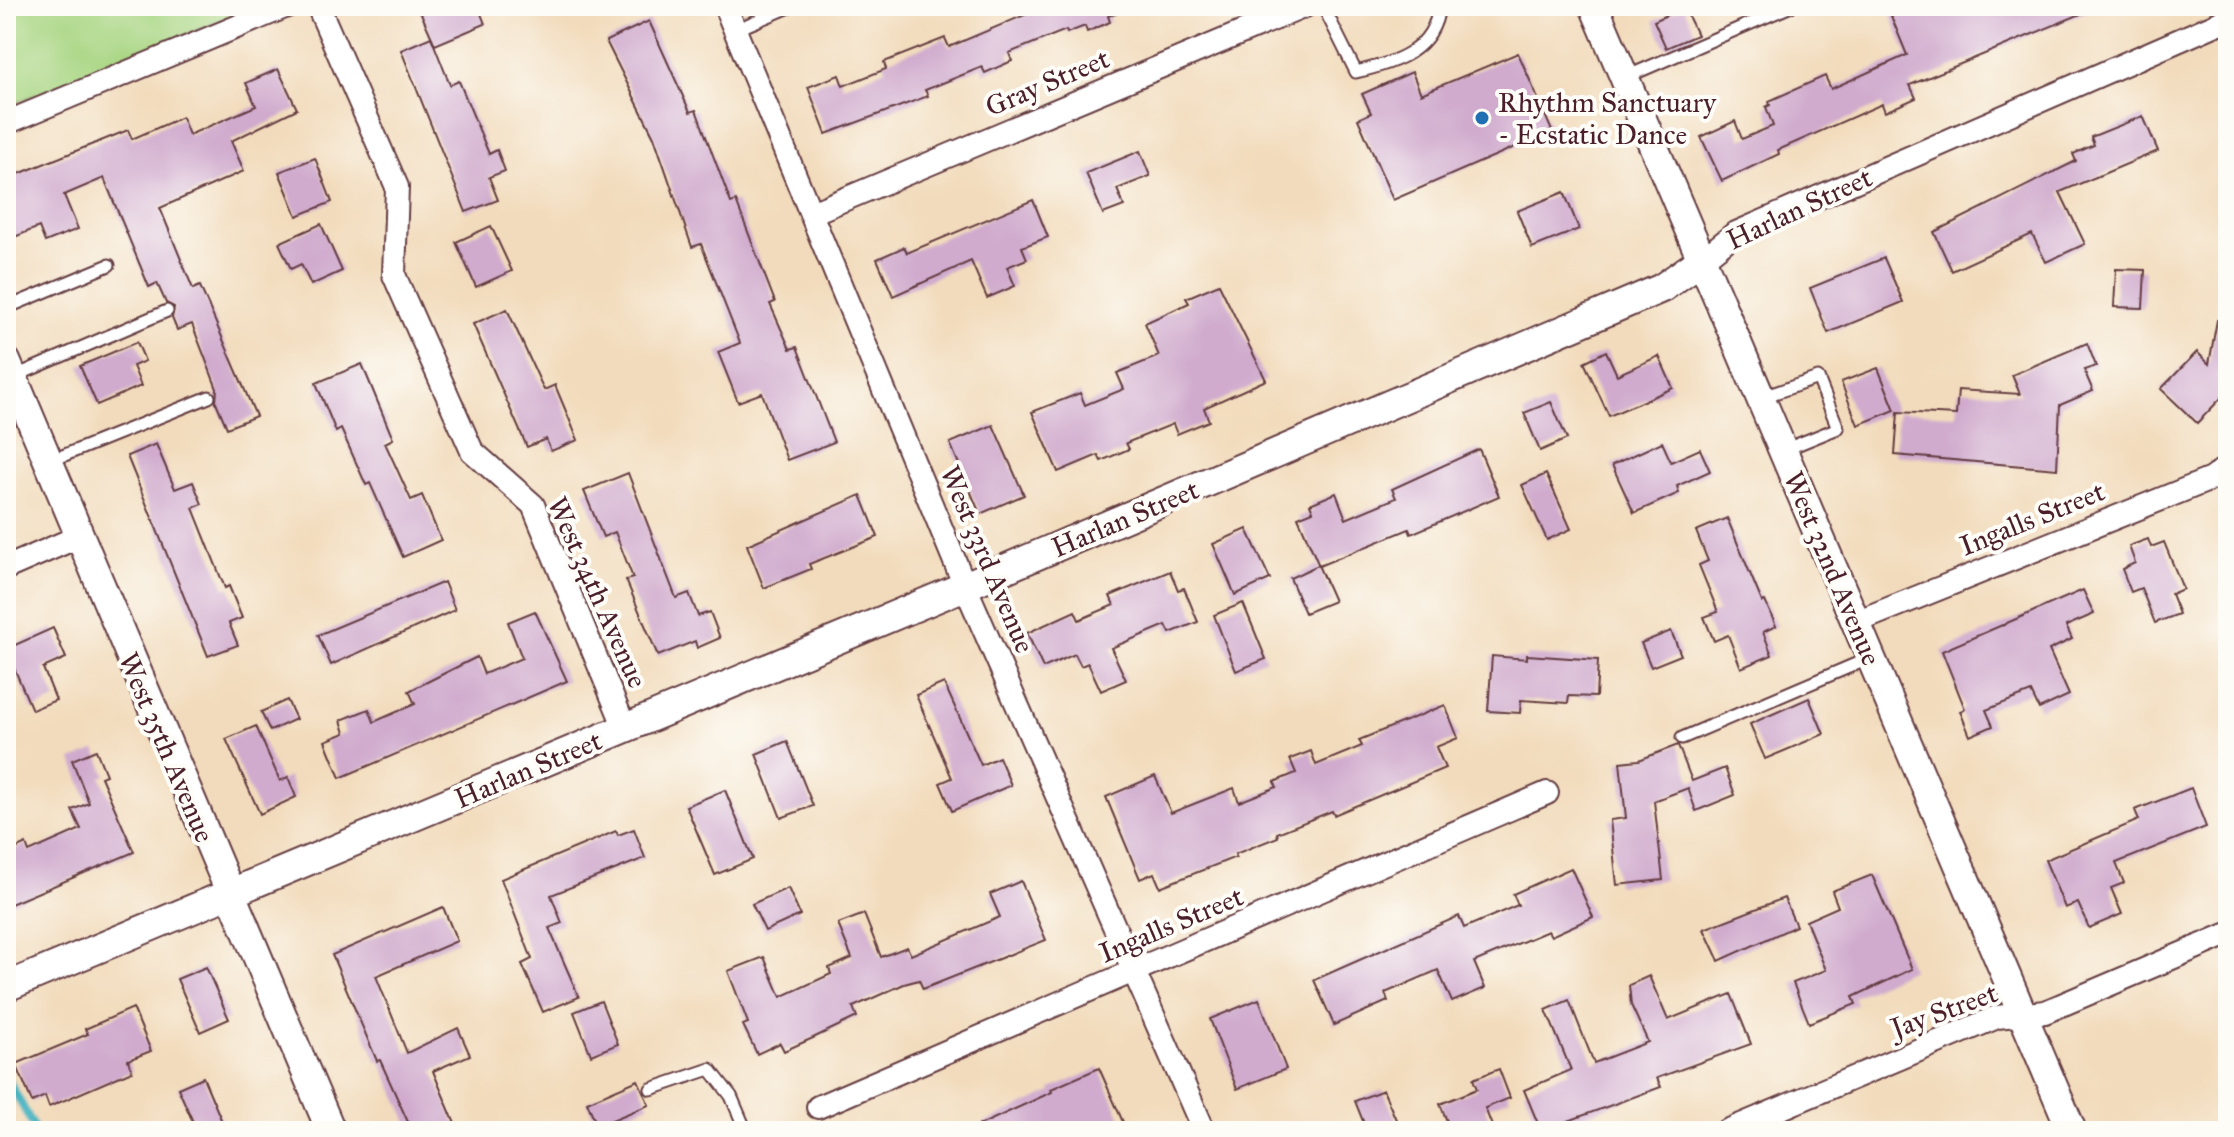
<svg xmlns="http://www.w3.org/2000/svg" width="2234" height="1137" viewBox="0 0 2234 1137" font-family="'IM FELL Great Primer',serif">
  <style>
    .green { fill: #a9d683; stroke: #7a7a57; stroke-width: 2 }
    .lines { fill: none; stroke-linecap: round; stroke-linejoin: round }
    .stream { stroke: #45b3c0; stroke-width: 8 }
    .building { fill: #d0abce }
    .service-casing { stroke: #633b41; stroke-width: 15 }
    .minor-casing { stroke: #633b41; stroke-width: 26 }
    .tertiary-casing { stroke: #633b41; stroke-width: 32 }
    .service { stroke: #fff; stroke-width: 11 }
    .minor { stroke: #fff; stroke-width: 22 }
    .tertiary { stroke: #fff; stroke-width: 28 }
    .poi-dot { fill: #1f6fb2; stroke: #fdfcf7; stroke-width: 3 }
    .labels { text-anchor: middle; stroke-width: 8; stroke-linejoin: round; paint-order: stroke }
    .street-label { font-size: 28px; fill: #4a1f2b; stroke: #fdfcf7 }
    .poi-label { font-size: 28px; fill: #4a1f2b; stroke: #fdfcf7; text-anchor: start }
  </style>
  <rect width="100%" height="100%" fill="#fdfcf7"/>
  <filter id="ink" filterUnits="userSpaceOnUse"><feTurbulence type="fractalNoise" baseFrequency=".0125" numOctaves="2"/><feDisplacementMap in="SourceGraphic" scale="16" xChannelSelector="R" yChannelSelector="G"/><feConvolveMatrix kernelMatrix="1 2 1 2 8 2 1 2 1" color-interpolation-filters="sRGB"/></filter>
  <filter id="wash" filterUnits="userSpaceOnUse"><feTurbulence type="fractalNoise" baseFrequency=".006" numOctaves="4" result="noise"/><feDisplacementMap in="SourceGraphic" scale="32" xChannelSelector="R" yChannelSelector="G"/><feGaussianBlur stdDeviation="1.8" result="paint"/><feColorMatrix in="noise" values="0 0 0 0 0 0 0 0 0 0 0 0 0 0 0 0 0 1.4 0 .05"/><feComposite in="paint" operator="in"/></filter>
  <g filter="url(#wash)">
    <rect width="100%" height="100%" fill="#f2dbbc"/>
    <path class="green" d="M6,6H259L6,107Z"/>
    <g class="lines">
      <path class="stream" d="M6,1076L36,1131"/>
    </g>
    <g id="blocks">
      <g class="building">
        <path d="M433,6H478L485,24L435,45L420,11Z"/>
        <path d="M1046,6L1131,7L1108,16L1110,22L1087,32L1085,26L1067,33L1066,30L1009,53L1012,61L985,73L982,67L925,90L928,96L826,134L808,87L839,75L843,86L886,69L884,62L945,38L949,47Z"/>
        <path d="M1915,6H2100L1910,85L1916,98L1885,112L1882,104L1778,150L1779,154L1722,181L1701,137L1735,121L1742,139L1773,126L1766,107L1770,105L1769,101L1825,76L1831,89L1907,55L1891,16Z"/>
        <path d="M1684,7L1697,35L1666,48L1654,21Z"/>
        <path d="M649,21L690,112L696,110L731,203L736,201L775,302L770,304L790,349L797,347L834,442L787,460L762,393L738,402L718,352L740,343L701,244L692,247L654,137L606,41Z"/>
        <path d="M431,37L450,85L459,81L489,154L497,150L505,171L489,177L498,200L466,212L401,50Z"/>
        <path d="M1518,53L1552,131L1393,200L1358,119L1371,113L1362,94L1412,72L1421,94Z"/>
        <path d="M278,69L297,109L231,141L244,171L160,208L193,289L200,286L256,416L227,428L216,402L217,389L192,324L177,330L172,318L174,307L166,303L157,283L149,287L104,178L64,195L78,229L45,242L39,227L12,238L6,224V179L128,130L132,139L182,117L189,135L256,106L246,83Z"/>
        <path d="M2143,116L2158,151L2060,192L2085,244L2046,262L2032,234L1952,271L1934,232L2076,161L2073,154L2094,145L2091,137Z"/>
        <path d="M1140,151L1150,176L1117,189L1124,206L1103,214L1086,173Z"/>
        <path d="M315,158L332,202L297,216L279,172Z"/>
        <path d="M1564,192L1579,229L1532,248L1517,211Z"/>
        <path d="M1033,200L1048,237L1022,247L1027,259L1007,267L1015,286L987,298L971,261L893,296L877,259L904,247L907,253Z"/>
        <path d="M321,224L342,271L311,285L301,264L291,269L279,243Z"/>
        <path d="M491,226L512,271L476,287L456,242Z"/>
        <path d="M1884,258L1903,302L1828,333L1810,288Z"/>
        <path d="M2116,269L2145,270L2143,308L2114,307Z"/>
        <path d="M1219,284L1266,380L1204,408L1209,421L1177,434L1173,424L1126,443L1129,449L1101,461L1098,455L1058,472L1032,412L1080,393L1085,405L1124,389L1117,373L1159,356L1145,323L1189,303L1186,298Z"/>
        <path d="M507,309L544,390L555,385L578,440L551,451L546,439L527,447L473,324Z"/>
        <path d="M2217,320L2228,321V391L2197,423L2161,389L2197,352L2209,364Z"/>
        <path d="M137,342L145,361L133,366L141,386L97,405L80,366Z"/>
        <path d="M2087,343L2096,366L2084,370L2093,391L2060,405L2057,469L1895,455L1898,412L1956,415L1958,390L2020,394L2012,375Z"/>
        <path d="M1606,351L1617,375L1659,356L1673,388L1609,416L1584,362Z"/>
        <path d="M362,364L393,439L385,443L411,500L422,495L441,540L403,557L370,483L366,485L341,429L336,432L316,383Z"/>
        <path d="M1878,368L1895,410L1858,425L1841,382Z"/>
        <path d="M1551,402L1567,439L1540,451L1524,413Z"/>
        <path d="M993,425L1024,495L980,514L950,443Z"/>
        <path d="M1662,442L1671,462L1700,449L1710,471L1677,486L1679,493L1634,513L1612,465Z"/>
        <path d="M156,444L175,489L193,482L202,504L193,508L225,588L229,586L242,618L229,623L238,645L208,656L127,456Z"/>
        <path d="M1479,449L1499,496L1411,534L1409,529L1319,566L1298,517L1313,511L1310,504L1336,493L1346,519L1396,498L1392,489Z"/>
        <path d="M628,473L676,598L689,593L698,616L710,612L720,638L697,648L695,641L658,656L626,580L633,578L615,532L603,537L584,491Z"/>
        <path d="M1546,474L1571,529L1547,540L1522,485Z"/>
        <path d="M861,495L878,537L809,564L811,569L764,588L747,545Z"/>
        <path d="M1727,518L1762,602L1765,601L1776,626L1763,632L1772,655L1741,668L1728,635L1714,641L1704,617L1718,612L1699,565L1708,561L1696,531Z"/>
        <path d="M1247,529L1270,579L1235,595L1213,544Z"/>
        <path d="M2148,539L2151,547L2164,542L2183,589L2171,594L2179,614L2155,623L2141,588L2131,592L2122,569L2135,563L2129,546Z"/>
        <path d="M1318,565L1334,601L1305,613L1290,578Z"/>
        <path d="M1170,571L1178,590L1184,588L1198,622L1170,633L1166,625L1111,648L1126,680L1101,691L1088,663L1081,666L1075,654L1043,668L1027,633L1075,611L1079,620L1114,605L1110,596Z"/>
        <path d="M444,582L455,610L331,665L318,635Z"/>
        <path d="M2083,590L2094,614L2066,626L2072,639L2049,650L2069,695L2039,709L2031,692L1986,710L1993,726L1970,736L1960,711L1965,709L1942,651Z"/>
        <path d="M1243,603L1266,659L1236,671L1214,615Z"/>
        <path d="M535,611L567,681L340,778L325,741L345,733L341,720L369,709L374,722L415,704L409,691L477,657L484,674L522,658L508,622Z"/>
        <path d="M53,628L66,658L43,668L56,700L32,710L6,649Z"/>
        <path d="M1671,631L1681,655L1651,667L1641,643Z"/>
        <path d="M1527,655L1598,660L1596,697L1569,696L1568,703L1521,700L1520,713L1488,711L1492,656L1527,659Z"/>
        <path d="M944,683L981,765L999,757L1011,785L952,811L940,783L952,778L916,695Z"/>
        <path d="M1809,698L1824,734L1765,759L1750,724Z"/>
        <path d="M287,700L296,719L270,731L261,712Z"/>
        <path d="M1445,705L1458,738L1436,747L1445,768L1334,815L1332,811L1277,833L1278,837L1235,854L1236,857L1160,887L1154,873L1140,879L1106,797L1155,776L1171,813L1234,788L1239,802L1277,787L1274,782L1296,773L1290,759L1311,751L1316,765L1362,746L1359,740Z"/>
        <path d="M256,726L280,781L288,777L296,797L260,814L226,739Z"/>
        <path d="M787,741L813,806L781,818L756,754Z"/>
        <path d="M1678,745L1692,781L1725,768L1735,795L1696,811L1688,788L1654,801L1663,880L1617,885L1610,820L1626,818L1620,762L1639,760Z"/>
        <path d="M96,750L106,775L101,777L134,852L6,906V853L26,844L29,852L81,829L72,810L89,803L72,760Z"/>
        <path d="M2191,788L2206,827L2116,863L2124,883L2111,888L2122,914L2089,928L2078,903L2065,908L2045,860L2139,820L2135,810Z"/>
        <path d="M725,790L753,859L715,875L686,806Z"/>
        <path d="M634,829L645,858L551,895L562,923L549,928L579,997L543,1012L522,964L532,959L501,879L616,831L618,835Z"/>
        <path d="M1571,868L1593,917L1551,936L1548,931L1474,962L1485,988L1452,1002L1438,970L1385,993L1388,1001L1334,1025L1314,980L1459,916L1464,928L1518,905L1513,894Z"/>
        <path d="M1872,875L1912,969L1853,997L1856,1004L1809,1023L1793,983L1826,970L1806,921L1838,907L1832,891Z"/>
        <path d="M1021,881L1046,940L923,989L919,980L904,984L853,1007L857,1017L813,1038L784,1051L780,1043L757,1054L743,1025L748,1023L728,971L764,957L781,997L831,974L829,968L852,958L838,924L864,914L881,957L907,947L911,955L1000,917L990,894Z"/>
        <path d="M788,888L800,915L765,931L752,904Z"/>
        <path d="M1784,898L1796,926L1719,961L1704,929Z"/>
        <path d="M443,907L457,941L376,976L407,1053L458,1028L470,1055L433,1071L458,1131H412L380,1060L377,1061L332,955Z"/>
        <path d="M206,967L229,1019L200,1032L177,979Z"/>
        <path d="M1649,976L1668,1020L1731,994L1751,1044L1657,1078L1661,1087L1541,1131L1524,1090L1571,1070L1546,1010L1569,1000L1594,1063L1648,1042L1631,1005L1629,985Z"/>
        <path d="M1259,999L1286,1069L1237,1089L1210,1019Z"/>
        <path d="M601,1001L618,1044L591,1055L574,1012Z"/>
        <path d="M133,1008L151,1051L128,1060L132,1071L49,1107L45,1096L32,1102L16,1064L88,1034L85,1029Z"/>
        <path d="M1099,1068L1127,1131H967L1052,1092L1051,1089Z"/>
        <path d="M1499,1069L1510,1098L1485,1108L1494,1131H1451L1440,1104L1477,1089L1473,1079Z"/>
        <path d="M203,1077L226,1131H197L178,1088Z"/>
        <path d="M638,1080L649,1105L597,1126L587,1102Z"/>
        <path d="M1383,1090L1401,1131H1367L1355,1101Z"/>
      </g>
    </g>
  </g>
  <g filter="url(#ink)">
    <use href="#blocks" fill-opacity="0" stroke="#633b41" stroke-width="2"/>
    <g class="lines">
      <g class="service-casing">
        <g id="service">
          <path d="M1323,6L1356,72C1395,63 1434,51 1439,6"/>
          <path d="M735,30L792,6"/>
          <path d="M1626,77L1791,6"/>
          <path d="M6,308L109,265"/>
          <path d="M13,377L167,311"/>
          <path d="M1763,397L1818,378L1838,428L1784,450"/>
          <path d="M50,461L209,397"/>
          <path d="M1682,738L1870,658"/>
          <path d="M651,1089L710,1069L731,1096L746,1131"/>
        </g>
      </g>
      <g class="minor-casing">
        <g id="minor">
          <path d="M318,6L397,187L394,275L472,451L533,505L625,728"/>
          <path d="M725,6L965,586L1204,1131"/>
          <path d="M6,123L287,6"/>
          <path d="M812,213L1305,6"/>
          <path d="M1703,259L1734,234L2228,19"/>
          <path d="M6,568L80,536"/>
          <path d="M1856,622L2211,479L2228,466"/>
          <path d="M818,1107L1547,793"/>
          <path d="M1727,1131L1997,1017L2045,1012L2228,934"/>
        </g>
      </g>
      <g class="tertiary-casing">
        <g id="tertiary">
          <path d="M1594,6L2072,1131"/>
          <path d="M6,361L331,1131"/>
          <path d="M6,987L965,586L1662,288L1703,259"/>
        </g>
      </g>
      <use href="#service" class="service"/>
      <use href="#minor" class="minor"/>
      <use href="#tertiary" class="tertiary"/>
    </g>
  </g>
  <circle class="poi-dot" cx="1482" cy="118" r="8"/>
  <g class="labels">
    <g class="street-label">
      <text transform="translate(1047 82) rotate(-23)" y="10">Gray Street</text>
      <text transform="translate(1799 208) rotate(-25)" y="10">Harlan Street</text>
      <text transform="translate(1125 518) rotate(-23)" y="10">Harlan Street</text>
      <text transform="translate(2032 518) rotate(-22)" y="10">Ingalls Street</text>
      <text transform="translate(988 559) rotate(67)" y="10">West 33rd Avenue</text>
      <text transform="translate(1833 568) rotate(67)" y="10">West 32nd Avenue</text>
      <text transform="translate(598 592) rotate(66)" y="10">West 34th Avenue</text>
      <text transform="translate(167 747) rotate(67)" y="10">West 35th Avenue</text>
      <text transform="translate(528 769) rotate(-23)" y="10">Harlan Street</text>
      <text transform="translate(1171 924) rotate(-23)" y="10">Ingalls Street</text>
      <text transform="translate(1944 1010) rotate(-20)" y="10">Jay Street</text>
    </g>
    <g class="poi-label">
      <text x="1498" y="112">Rhythm Sanctuary<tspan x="1498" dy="32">- Ecstatic Dance</tspan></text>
    </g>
  </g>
  <rect width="2234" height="1137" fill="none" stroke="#fdfcf7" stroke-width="32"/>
</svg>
